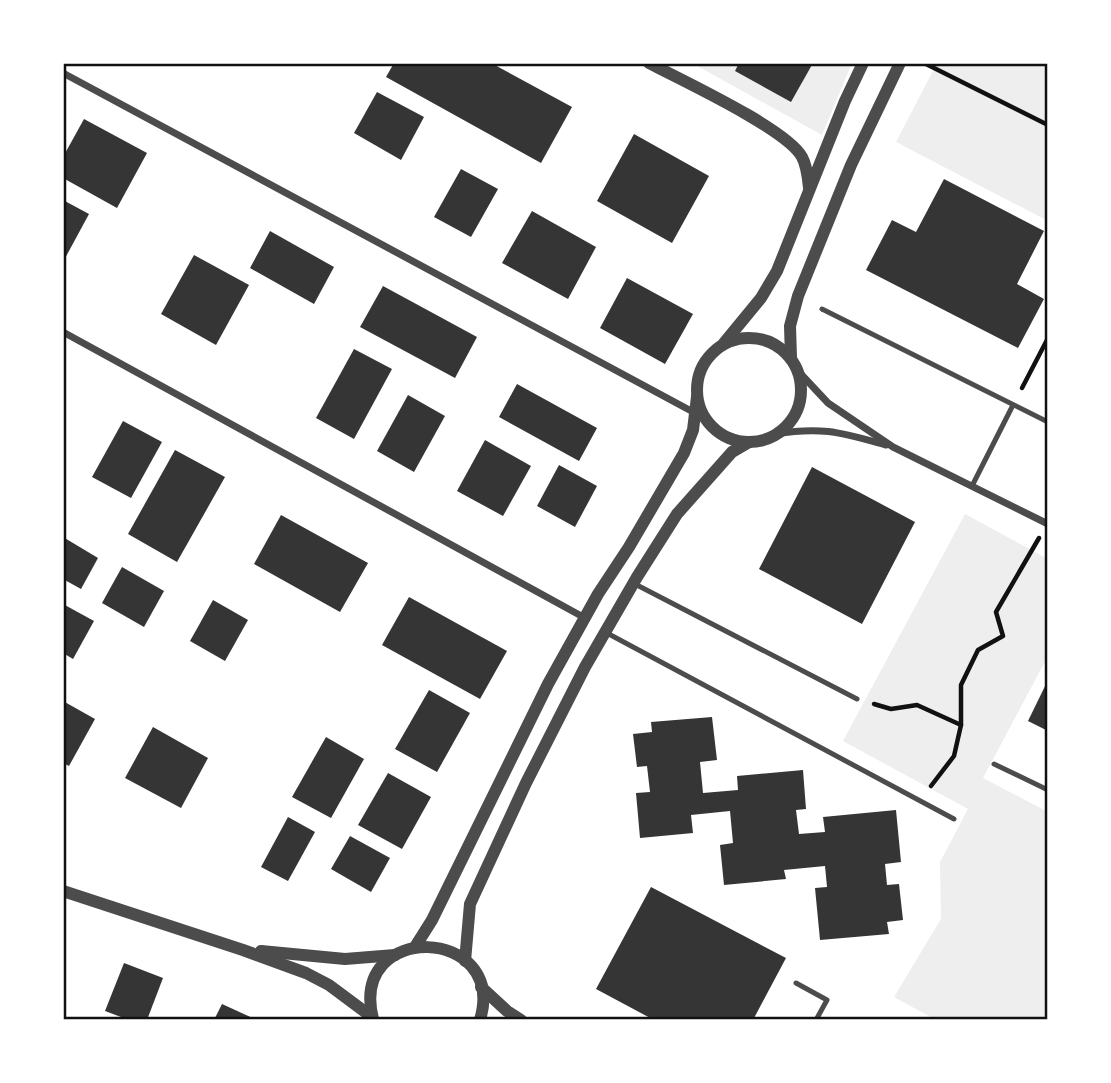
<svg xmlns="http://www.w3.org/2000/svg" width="1111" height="1083" viewBox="0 0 1111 1083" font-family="'Work Sans',sans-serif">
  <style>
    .green { fill: #eee }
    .building { fill: #353535 }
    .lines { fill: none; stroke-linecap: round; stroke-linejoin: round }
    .path { stroke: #111; stroke-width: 4.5 }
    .service { stroke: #4c4c4c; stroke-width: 5 }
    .minor { stroke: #4c4c4c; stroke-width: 7 }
    .tertiary { stroke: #4c4c4c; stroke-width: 12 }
    .neatline { fill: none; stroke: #111; stroke-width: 2.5 }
  </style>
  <rect width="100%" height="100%" fill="#fff"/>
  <g class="green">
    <path d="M692,63H852L822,135Z"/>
    <path d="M937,63H1048V221L896,142Z"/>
    <path d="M965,514L1048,559V656L983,778L1048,812V1020H936L894,997L941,919L940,862L968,809L843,741Z"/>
  </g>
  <g class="building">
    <path d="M394,63H491L572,107L541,163L386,77Z"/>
    <path d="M739,63H813L791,102L735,71Z"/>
    <path d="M377,92L424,117L401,160L354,133Z"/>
    <path d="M84,119L147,153L117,208L63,178V157Z"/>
    <path d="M634,134L709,176L672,243L597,201Z"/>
    <path d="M461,169L498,189L471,237L434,217Z"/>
    <path d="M944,179L1044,231L1017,284L1044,299L1018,348L866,270L892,220L916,232Z"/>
    <path d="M63,200L89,214L63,262Z"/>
    <path d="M532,211L596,247L568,299L502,263Z"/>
    <path d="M270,231L334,267L314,304L250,268Z"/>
    <path d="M194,255L249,285L216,345L161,314Z"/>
    <path d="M627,278L693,314L665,364L600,328Z"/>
    <path d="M383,286L477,337L455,378L360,327Z"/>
    <path d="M354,349L392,369L354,439L316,418Z"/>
    <path d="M517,384L597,428L579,461L499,417Z"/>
    <path d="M408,395L445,416L414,472L377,451Z"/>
    <path d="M123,421L162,442L131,498L92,477Z"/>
    <path d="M485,440L531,466L503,516L457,491Z"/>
    <path d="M175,450L225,477L177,562L128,534Z"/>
    <path d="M559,465L597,486L575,527L537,506Z"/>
    <path d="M812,467L915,522L862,624L759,569Z"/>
    <path d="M281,515L368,563L340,612L254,564Z"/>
    <path d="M63,537L98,558L81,589L63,579Z"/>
    <path d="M122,567L164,591L144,627L102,603Z"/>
    <path d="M409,597L507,651L480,699L382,645Z"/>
    <path d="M213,600L248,620L225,661L190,641Z"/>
    <path d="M63,604L94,621L73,659L63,653Z"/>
    <path d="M1048,680V731L1028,721Z"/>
    <path d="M429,690L470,713L437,772L395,749Z"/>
    <path d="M63,701L95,719L69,766L63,763Z"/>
    <path d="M712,717L717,760L700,762L703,793L738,790L737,776L803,770L806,809L796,810L799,834L825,832L823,817L896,810L901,862L885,864L887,885L899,884L903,920L887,922L889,934L820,940L815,888L827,887L825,866L784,870L786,879L724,885L720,845L733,843L730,811L691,815L693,833L640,838L636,793L650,792L647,766L637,767L633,734L652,732L651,722Z"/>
    <path d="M153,727L208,758L181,808L125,778Z"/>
    <path d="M326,737L364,759L331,818L292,797Z"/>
    <path d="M388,773L431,797L402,849L358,825Z"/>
    <path d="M288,817L315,832L288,881L261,867Z"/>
    <path d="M350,836L390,858L371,892L331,869Z"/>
    <path d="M651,887L786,958L753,1020H654L596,989Z"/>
    <path d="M124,963L163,978L147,1020H129L105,1011Z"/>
    <path d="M222,1004L257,1020H214Z"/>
  </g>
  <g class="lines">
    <g class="path">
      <path d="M924,63L1048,125"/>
      <path d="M1022,388L1048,338"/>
      <path d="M874,704L891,709L917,705L961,725"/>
      <path d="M931,786L954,756L961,725V685L978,650L1003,636L996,612L1039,538"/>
    </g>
    <g class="service">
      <path d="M822,309L1048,422"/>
      <path d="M972,486L1013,405"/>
      <path d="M633,583L857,699"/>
      <path d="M605,632L954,819"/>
      <path d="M994,764L1048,790"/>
      <path d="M796,983L827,1000L816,1020"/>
    </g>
    <g class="minor">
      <path d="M63,73L695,413"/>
      <path d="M63,332L585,618"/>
      <path d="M799,372L828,403L893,447L1048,524"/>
      <path d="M776,434C822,426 842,433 886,445"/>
    </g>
    <g class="tertiary">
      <path d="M649,63C681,80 787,129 802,157C807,166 808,178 809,188"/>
      <circle cx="749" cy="390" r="52"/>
      <path d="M724,343L761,298L777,271L845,101L863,63"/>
      <path d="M791,358L790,326L798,296L851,165L900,63"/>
      <path d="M63,891L243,950L306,973L329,985L372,1017"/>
      <path d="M415,947L432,920L548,684L598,594L629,547L684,453L693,430L697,397"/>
      <path d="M261,951L345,959L395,955"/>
      <path d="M465,961L470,904L526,783L585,667L637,577L677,514L732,452L749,442"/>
      <path d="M481,987L507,1011L521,1020"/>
      <path d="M373,1019C348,920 508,926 480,1020"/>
    </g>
  </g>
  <rect width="1111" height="1083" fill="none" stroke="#ffffff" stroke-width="130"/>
  <rect x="65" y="65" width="981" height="953" class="neatline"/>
</svg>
